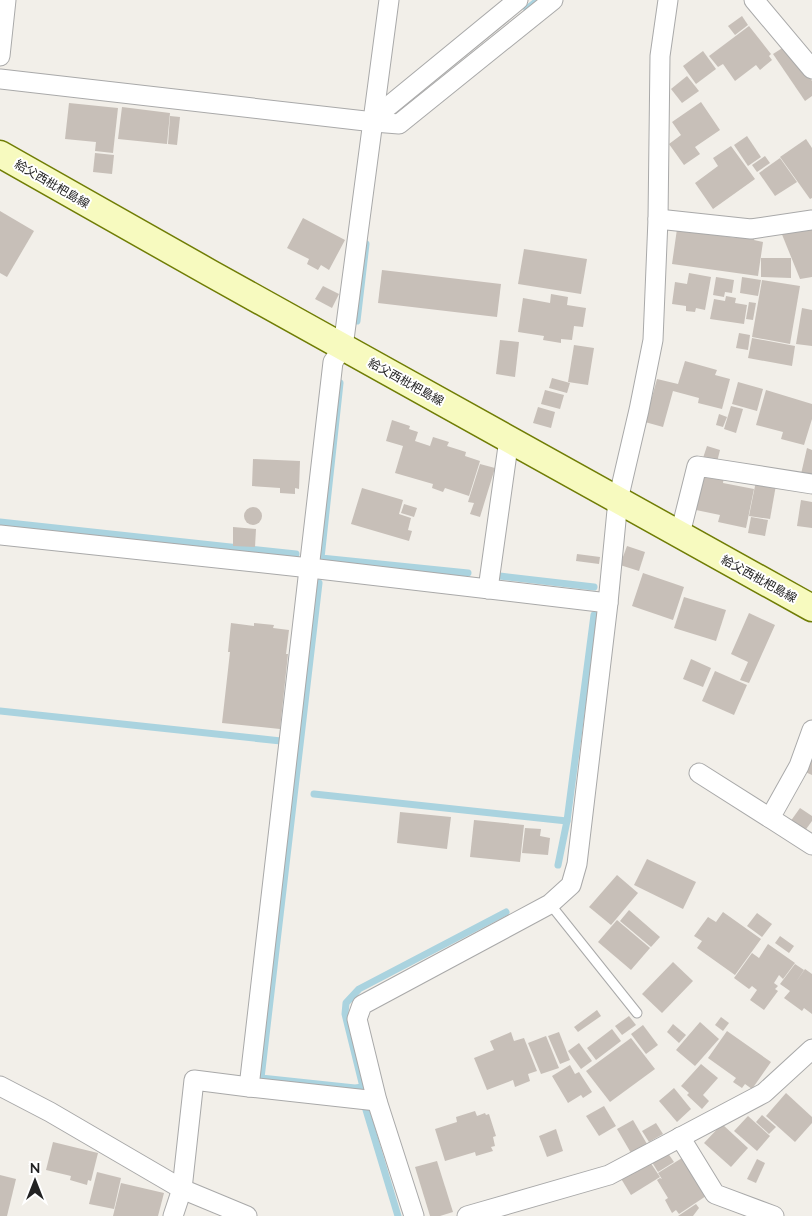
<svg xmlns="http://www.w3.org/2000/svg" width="812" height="1216" viewBox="0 0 812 1216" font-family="Mulish,'Noto Sans JP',sans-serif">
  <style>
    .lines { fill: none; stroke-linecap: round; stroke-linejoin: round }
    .stream { stroke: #aad3df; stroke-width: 7 }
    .building { fill: #c7bfb8 }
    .service-casing { stroke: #a9a9a9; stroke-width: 11 }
    .minor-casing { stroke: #a9a9a9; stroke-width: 21 }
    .secondary-casing { stroke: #707d05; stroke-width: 29 }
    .service { stroke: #fff; stroke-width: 9 }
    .minor { stroke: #fff; stroke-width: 19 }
    .secondary { stroke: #f7fabf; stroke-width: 26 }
    .labels { text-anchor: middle; stroke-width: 4; stroke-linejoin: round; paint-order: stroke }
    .street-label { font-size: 12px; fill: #222; stroke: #fff }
  </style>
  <rect width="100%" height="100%" fill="#f2efe9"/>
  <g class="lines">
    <g class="stream">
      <path d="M527,9L538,0"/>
      <path d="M357,321L366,244"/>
      <path d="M340,383L321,558L468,573"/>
      <path d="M0,522L296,554"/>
      <path d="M500,576L594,587"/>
      <path d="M319,583L261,1078L355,1088L363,1087L345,1014L346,1003L359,989L506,912"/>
      <path d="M0,711L281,741"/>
      <path d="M314,794L567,821"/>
      <path d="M558,865L567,821L594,615"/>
      <path d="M366,1110L398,1216"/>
    </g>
  </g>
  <g class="building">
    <path d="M742,16L748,25L735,35L728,26Z"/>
    <path d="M749,26L771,54L769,56L772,60L760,70L756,65L735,81L723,64L718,67L709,56Z"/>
    <path d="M787,45L812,81V96L805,101L773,54Z"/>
    <path d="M703,51L716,69L696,84L683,66Z"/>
    <path d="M687,76L699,91L682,103L671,89Z"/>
    <path d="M701,102L720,130L695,147L700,154L684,165L669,144L681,135L672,122Z"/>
    <path d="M69,103L118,108L113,153L95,151L96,142L65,139Z"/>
    <path d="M122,107L170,113L167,144L118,139Z"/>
    <path d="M170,116L180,117L177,145L168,144Z"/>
    <path d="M747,136L761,157L748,166L734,145Z"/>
    <path d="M806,139L812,148V198L810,199L780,157Z"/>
    <path d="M731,146L755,179L713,209L695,183L718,166L713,158Z"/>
    <path d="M95,153L114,155L112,174L93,172Z"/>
    <path d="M765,156L770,163L757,172L752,165Z"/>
    <path d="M780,158L797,182L775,196L759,173Z"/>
    <path d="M0,211L34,231L7,277L0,273Z"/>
    <path d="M303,218L345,240L329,270L321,265L318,270L307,264L309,259L287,248Z"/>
    <path d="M812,227V277L800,279L781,232Z"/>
    <path d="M677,229L736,238V234L755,236L754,240L763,242L758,276L672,264Z"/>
    <path d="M524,249L587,259L581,294L518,284Z"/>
    <path d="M761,258H791V278L761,277Z"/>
    <path d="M382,270L501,284L497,317L378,303Z"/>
    <path d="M689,273L711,277L705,310L696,308L695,312L686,311V306L672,304L675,282L687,284Z"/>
    <path d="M716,277L734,280L732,293L725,292L724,297L713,295Z"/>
    <path d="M742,277L761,280L758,296L740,293Z"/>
    <path d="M762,280L800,286L790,344L752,337Z"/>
    <path d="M323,286L339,294L332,308L315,299Z"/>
    <path d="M551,294L568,297L567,305L586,308L583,327L574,326L572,340L561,339V343L543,340L544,336L518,332L523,298L550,303Z"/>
    <path d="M726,296L736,298L735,303L747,305L744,324L710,319L714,299L725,301Z"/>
    <path d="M749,302L756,303L753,320L746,319Z"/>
    <path d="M802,308L812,310V346L796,344Z"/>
    <path d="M739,333L750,335L748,350L736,348Z"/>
    <path d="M752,338L795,346L792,366L748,358Z"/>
    <path d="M500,340L519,342L515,377L496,374Z"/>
    <path d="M574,345L594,348L588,385L568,382Z"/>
    <path d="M685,361L717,370L715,375L730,379L722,409L698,403L699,398L673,391L663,427L645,422L657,379L678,384Z"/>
    <path d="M552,378L570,383L567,393L549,388Z"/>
    <path d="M738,382L763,389L757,411L732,404Z"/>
    <path d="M545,390L564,395L560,409L541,404Z"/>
    <path d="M766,390L812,404V419L804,445L781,439L783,432L756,425Z"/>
    <path d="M731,406L743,409L736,433L724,429Z"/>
    <path d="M538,407L555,412L551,428L533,423Z"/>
    <path d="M719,414L727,417L723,427L716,425Z"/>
    <path d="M392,420L410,426L409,429L418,432L415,441L430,446L433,437L449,442L447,446L466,452L465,456L480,461L469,496L445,488L443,492L432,488L433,484L395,473L403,446L386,441Z"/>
    <path d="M707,446L720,450L717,462L703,458Z"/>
    <path d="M807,448L812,450V476L801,474Z"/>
    <path d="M253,459L300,461L299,489L295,488V494L280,493V488L252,486Z"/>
    <path d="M480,464L495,468L480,517L470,514L474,503L468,502Z"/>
    <path d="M703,472L724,476L723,483L754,489L746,528L718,522L720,515L696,510Z"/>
    <path d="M756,481L776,485L770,519L749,516Z"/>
    <path d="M362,488L403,500L399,514L411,518L408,530L412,531L409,541L351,524Z"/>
    <path d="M801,500L812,502V528L797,526Z"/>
    <path d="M404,504L417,508L414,517L401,513Z"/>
    <circle cx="253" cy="516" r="9"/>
    <path d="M751,517L768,520L765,536L748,533Z"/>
    <path d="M233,527L256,529L255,547L233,546Z"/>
    <path d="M627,546L645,552L639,571L620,565Z"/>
    <path d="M577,554L600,557L599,564L576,561Z"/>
    <path d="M643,573L684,587L673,620L632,606Z"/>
    <path d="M684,597L726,610L716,641L674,628Z"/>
    <path d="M749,613L775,625L749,683L740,680L748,662L731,654Z"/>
    <path d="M231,623L254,626V623L274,625L273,628L289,630L286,654H288L280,729L222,723L230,652H228Z"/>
    <path d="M691,659L711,668L703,687L683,679Z"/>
    <path d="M715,671L747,685L734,715L702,701Z"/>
    <path d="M812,751V775L803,771Z"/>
    <path d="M800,808L812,816V821L804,832L790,822Z"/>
    <path d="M400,812L451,817L447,849L397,843Z"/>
    <path d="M474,820L524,825L520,862L470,857Z"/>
    <path d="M525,828L541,829L540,836L550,838L548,855L522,853Z"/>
    <path d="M647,859L696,882L683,909L634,885Z"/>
    <path d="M617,875L638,893L611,925L589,907Z"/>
    <path d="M629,910L660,937L651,947L620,921Z"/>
    <path d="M723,912L761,939L735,975L697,948L702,941L694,936L708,917L716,922Z"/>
    <path d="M757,913L772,924L762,937L747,926Z"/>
    <path d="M617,920L650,948L631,970L598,942Z"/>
    <path d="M780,936L794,946L789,953L775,943Z"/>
    <path d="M768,944L795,963L783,979L779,975L774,983L778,986L775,989L778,991L764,1010L750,1000L757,990L752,986L749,989L734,978L752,953L759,958Z"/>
    <path d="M673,962L693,981L662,1013L642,994Z"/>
    <path d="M795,964L804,970L796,982L805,969L812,974V1014L804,1008L802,1011L784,998L790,991L780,984Z"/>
    <path d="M597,1010L601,1016L578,1032L574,1027Z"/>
    <path d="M629,1016L636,1025L622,1035L615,1026Z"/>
    <path d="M721,1017L729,1023L723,1031L715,1025Z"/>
    <path d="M700,1022L719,1039L695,1066L676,1050Z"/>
    <path d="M673,1024L686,1035L679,1043L667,1032Z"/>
    <path d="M643,1025L658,1045L646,1054L631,1034Z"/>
    <path d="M612,1029L621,1041L596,1060L587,1048Z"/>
    <path d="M727,1031L771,1062L752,1089L745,1084L742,1088L733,1082L736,1078L708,1058Z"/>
    <path d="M511,1032L514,1041L524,1038L537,1071L528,1074L530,1081L515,1087L513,1080L487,1090L474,1058L494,1050L490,1041Z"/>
    <path d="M559,1032L570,1060L560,1064L548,1036Z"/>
    <path d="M546,1036L559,1068L541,1074L528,1043Z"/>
    <path d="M631,1038L655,1069L610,1102L586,1071Z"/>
    <path d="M579,1043L592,1061L581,1069L568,1051Z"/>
    <path d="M701,1064L718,1078L703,1095L709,1101L702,1109L687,1095L689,1093L681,1086Z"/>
    <path d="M570,1065L575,1074L579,1072L592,1092L583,1098L581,1095L568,1103L552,1076Z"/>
    <path d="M674,1088L691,1109L677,1122L659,1101Z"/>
    <path d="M786,1093L812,1117V1123L795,1142L766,1116Z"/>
    <path d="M604,1106L616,1126L599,1136L586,1116Z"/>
    <path d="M475,1111L477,1116L485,1113L486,1115L489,1114L496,1136L493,1137L495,1146L491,1147L493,1151L476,1156L475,1152L445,1161L435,1129L457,1122L456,1117Z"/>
    <path d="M762,1115L776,1127L769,1134L756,1122Z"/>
    <path d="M748,1116L770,1136L757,1151L734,1131Z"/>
    <path d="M633,1120L647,1144L631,1153L617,1129Z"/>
    <path d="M656,1123L663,1134L649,1142L642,1131Z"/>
    <path d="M722,1124L748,1148L731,1167L704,1143Z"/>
    <path d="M556,1129L563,1151L547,1157L539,1136Z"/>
    <path d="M53,1142L98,1153L91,1181L88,1180L87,1185L70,1180L71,1176L46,1170Z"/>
    <path d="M665,1149L674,1162L658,1172L650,1159Z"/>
    <path d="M682,1158L706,1196L679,1214L676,1210L672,1213L665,1200L668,1198L657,1180L660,1178L662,1179L658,1173Z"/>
    <path d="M648,1159L660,1177L631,1195L620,1177Z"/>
    <path d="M757,1159L765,1163L756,1183L747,1179Z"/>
    <path d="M437,1161L453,1212L440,1216H430L415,1167Z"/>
    <path d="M97,1172L121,1178L114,1209L89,1204Z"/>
    <path d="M0,1175L16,1179L7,1216H0Z"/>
    <path d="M121,1183L164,1193L158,1216H113Z"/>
    <path d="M696,1204L699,1208L693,1216H678Z"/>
  </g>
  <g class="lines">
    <g class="service-casing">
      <path id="service" d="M550,904L637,1013"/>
    </g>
    <g class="minor-casing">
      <g id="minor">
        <path d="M754,0L812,69"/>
        <path d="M0,56L6,0"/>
        <path d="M0,79L374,122L399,124L553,0"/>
        <path d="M374,118L518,0"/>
        <path d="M658,219L751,229L812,220"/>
        <path d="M680,534L697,466L812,484"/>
        <path d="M0,535L310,568L608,603"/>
        <path d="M488,589L509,439"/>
        <path d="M812,730L799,766L770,818L812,845"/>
        <path d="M699,773L770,818"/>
        <path d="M0,1086L50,1112L182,1189L247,1216"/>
        <path d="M377,1101L249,1087L333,362L343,347L389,0"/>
        <path d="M680,1137L715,1194L774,1216"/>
        <path d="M173,1216L182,1189L194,1080L249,1087"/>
        <path d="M414,1216L377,1101L357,1019L362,1005L550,904L571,885L577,864L608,603L618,500L639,410L653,340L658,219L660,56L668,0"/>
        <path d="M467,1216L609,1175L764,1093L812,1049"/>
      </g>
    </g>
    <g class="secondary-casing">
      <path id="secondary" d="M0,154L210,273L812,608"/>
    </g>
    <use href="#service" class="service"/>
    <use href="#minor" class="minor"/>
    <use href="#secondary" class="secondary"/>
  </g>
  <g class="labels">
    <g class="street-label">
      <text transform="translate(52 184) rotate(30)" y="4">給父西枇杷島線</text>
      <text transform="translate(406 382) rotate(29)" y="4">給父西枇杷島線</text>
      <text transform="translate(759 579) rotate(29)" y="4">給父西枇杷島線</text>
    </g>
  </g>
  <g transform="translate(35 1181)" stroke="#ffffff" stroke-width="4" paint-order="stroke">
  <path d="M0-4L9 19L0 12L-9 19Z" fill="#222222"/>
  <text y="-8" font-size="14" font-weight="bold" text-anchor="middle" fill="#222222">N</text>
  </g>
</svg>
